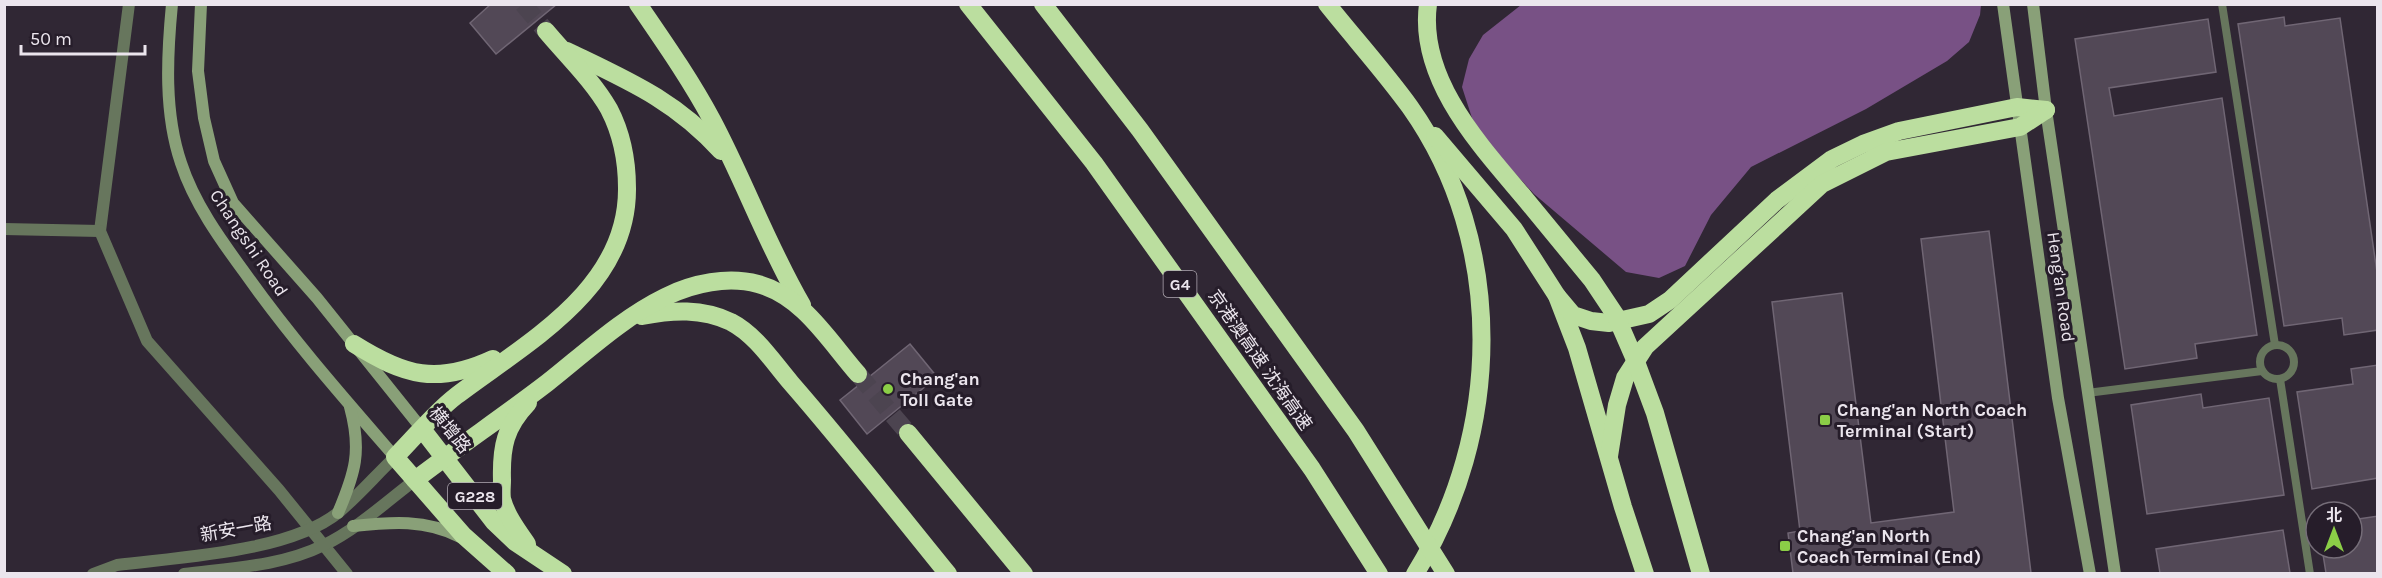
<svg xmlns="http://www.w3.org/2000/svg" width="2382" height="578" viewBox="0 0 2382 578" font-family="Karla,'Noto Sans SC',sans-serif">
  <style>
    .forest { fill: #785185 }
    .building { fill: #524856; stroke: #706674; stroke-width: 1.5 }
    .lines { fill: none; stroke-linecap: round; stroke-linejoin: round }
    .highway-tunnel { stroke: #4c4450; stroke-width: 18; stroke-dasharray: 18 9; stroke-linecap: butt }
    .lane { stroke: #67765d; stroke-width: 8 }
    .street { stroke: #67765d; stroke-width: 12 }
    .secondary { stroke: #89a078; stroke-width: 12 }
    .highway { stroke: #bbde9f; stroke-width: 18 }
    .highway-bridge { stroke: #bbde9f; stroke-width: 18 }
    .poi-dot { fill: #8bce47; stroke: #261d2a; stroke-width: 2 }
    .labels { text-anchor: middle; stroke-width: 6; stroke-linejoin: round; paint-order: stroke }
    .shield { fill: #261d2a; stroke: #b0a9b2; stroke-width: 1.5 }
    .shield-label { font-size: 16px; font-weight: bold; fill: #ebe5ed }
    .street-label { font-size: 18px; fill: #ebe5ed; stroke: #261d2a }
    .poi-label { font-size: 18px; font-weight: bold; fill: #ebe5ed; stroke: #261d2a; text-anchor: start }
  </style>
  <rect width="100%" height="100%" fill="#302734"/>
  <path class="forest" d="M1521,5H1981L1980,15L1969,42L1947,61L1866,109L1751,167L1711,215L1685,266L1659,278L1626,272L1534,194L1488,144L1472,118L1462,87L1469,59L1483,35Z"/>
  <g class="building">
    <path d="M491,4H557L496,54L470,23Z"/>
    <path d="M2284,17L2285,26L2340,18L2378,279V330L2344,335L2342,318L2284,326L2238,24Z"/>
    <path d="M2208,19L2216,72L2109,88L2114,116L2222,98L2257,335L2195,344L2197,358L2125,369L2075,39Z"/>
    <path d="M1989,231L2031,573H1793L1788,533L1800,531L1772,302L1842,293L1871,523L1954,512L1921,239Z"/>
    <path d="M910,344L937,377L867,434L840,400L859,385L865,383L869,377Z"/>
    <path d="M2378,365V478L2312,489L2297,392L2353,384L2351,369Z"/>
    <path d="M2201,394L2203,408L2269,398L2284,495L2147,514L2131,405Z"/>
    <path d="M2378,516V573H2326L2322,548H2352V520Z"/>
    <path d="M2283,530L2290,573H2160L2156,549Z"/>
  </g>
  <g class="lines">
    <g class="highway-tunnel">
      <path d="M523,4L546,31"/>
      <path d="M858,374L908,433"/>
    </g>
    <g class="lane">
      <path d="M2222,4L2275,345"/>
      <circle cx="2277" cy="362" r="17"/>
      <path d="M2280,379L2310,574"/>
      <path d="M2087,393L2262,371"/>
    </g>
    <g class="street">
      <path d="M129,4L100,231L147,341L279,490L347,574"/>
      <path d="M4,229L100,231"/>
      <path d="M93,574L117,565C180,557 290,552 339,512C359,495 376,475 395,457"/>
      <path d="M184,574C231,568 282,566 324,545C357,529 386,502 415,480"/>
    </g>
    <g class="secondary">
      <path d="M172,4C167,56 164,113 181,163C194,203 220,239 245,273C291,338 343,397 395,457"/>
      <path d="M201,4L198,71L204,118L214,161L233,203L317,298L422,429"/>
      <path d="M2003,4L2058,398L2090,574"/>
      <path d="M2033,4L2046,110L2115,574"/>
      <path d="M338,513C355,473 362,451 350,407"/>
      <path d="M353,526C391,522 426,519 460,537"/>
    </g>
    <g class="highway">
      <path d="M638,4C664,42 690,79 712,120C744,180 767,245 802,305"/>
      <path d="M968,4L1094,163L1312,469L1379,574"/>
      <path d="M1327,4C1354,38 1384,71 1410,107C1507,244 1502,434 1415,574"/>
      <path d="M1428,4C1418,78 1478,143 1522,195"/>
      <path d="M567,51C627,80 675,100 721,151"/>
      <path d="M1435,136L1514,229L1557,296L1577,348L1623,507L1645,574"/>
      <path d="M1557,296L1573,315L1591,321L1609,323L1649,314L1670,300L1777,200L1832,159L1863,144L1899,131L2017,107L2046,110"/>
      <path d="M642,316C672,310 702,308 731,322C756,335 773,362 791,383C845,445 896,510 948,574"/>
      <path d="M354,344C405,376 437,385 493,359"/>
      <path d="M422,429L494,522L515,542L563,574"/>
      <path d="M908,433L1024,574"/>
      <path d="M1609,456L1617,405L1625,378L1645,347L1822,184L1886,152L2020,127L2046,110"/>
      <path d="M415,480C458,447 504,416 547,383C585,353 622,318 665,297C693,283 728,276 758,284C803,296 829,341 858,374"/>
      <path d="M527,544C518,531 506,515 502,499C501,493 502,486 502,480C501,447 505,427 528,403"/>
      <path d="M507,574L463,535L395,457C415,437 434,413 456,396C527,342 628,289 627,188C627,160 622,134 609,109C593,81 567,56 546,31"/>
    </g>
    <g class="highway-bridge">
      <path d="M1043,4L1140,130L1356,431L1446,574"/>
      <path d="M1522,195L1592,280L1616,316L1636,362L1655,413L1701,574"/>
    </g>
  </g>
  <g class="poi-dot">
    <circle cx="888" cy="389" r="6"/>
    <rect x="1819" y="414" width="12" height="12" rx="3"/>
    <rect x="1779" y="540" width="12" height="12" rx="3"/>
  </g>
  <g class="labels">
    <g class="shield">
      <rect x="1163.5" y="271" width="33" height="26" rx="4.5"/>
      <rect x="448" y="483" width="54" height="26" rx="4.5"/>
    </g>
    <g class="shield-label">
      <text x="1180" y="290">G4</text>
      <text x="475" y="502">G228</text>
    </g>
    <g class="street-label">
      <text transform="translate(249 243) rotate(56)" y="6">Changshi Road</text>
      <text transform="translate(2061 287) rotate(82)" y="6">Heng'an Road</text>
      <text transform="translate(1260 360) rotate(55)" y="6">京港澳高速 沈海高速</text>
      <text transform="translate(450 430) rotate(51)" y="6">横增路</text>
      <text transform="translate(236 529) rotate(-10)" y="6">新安一路</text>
    </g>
    <g class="poi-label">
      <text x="900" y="385">Chang'an<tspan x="900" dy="21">Toll Gate</tspan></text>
      <text x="1837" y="416">Chang'an North Coach<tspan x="1837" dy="21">Terminal (Start)</tspan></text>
      <text x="1797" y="542">Chang'an North<tspan x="1797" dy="21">Coach Terminal (End)</tspan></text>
    </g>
  </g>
  <rect width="2382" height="578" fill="none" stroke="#ebe5ed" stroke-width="12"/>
  <g transform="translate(2334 530)"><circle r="28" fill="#261d2a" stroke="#756d78" stroke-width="1.5"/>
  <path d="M0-4.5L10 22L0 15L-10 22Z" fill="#8bce47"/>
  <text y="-9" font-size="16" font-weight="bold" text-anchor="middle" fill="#ebe5ed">北</text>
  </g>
  <path d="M21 45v9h124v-9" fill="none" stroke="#ebe5ed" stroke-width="3"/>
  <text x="30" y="45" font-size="18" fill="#ebe5ed" stroke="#261d2a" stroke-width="4.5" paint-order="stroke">50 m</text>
</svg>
